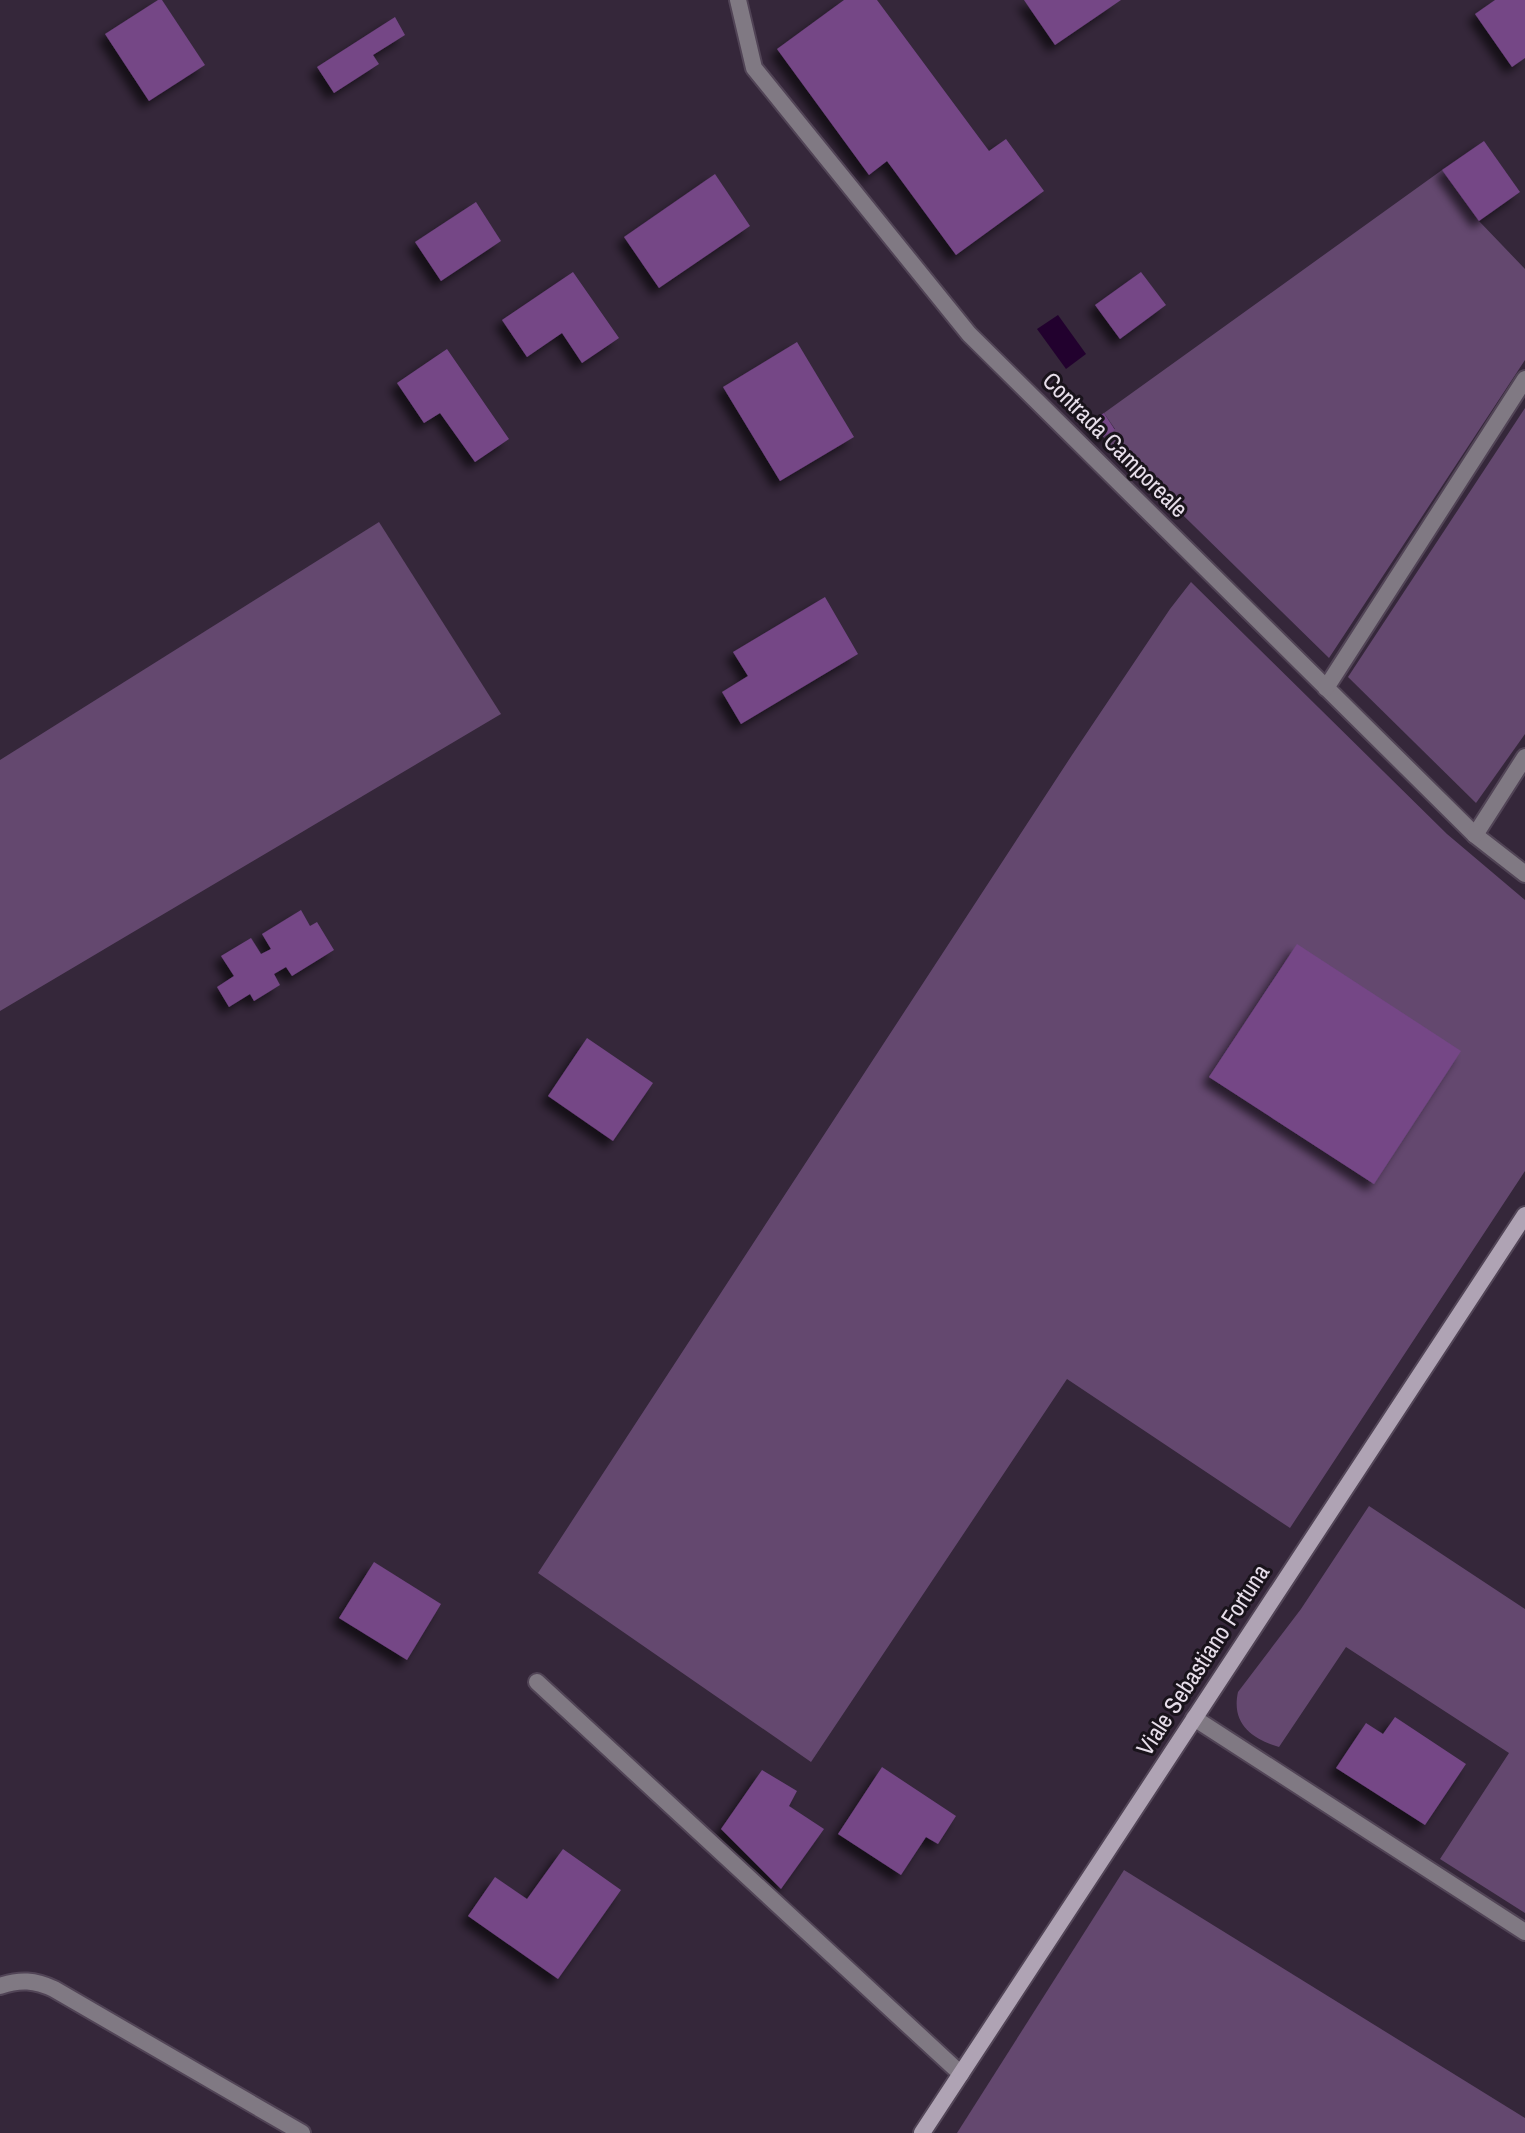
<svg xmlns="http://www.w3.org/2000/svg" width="1525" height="2133" viewBox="0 0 1525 2133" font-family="'Archivo Narrow',sans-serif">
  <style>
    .green { fill: #64486f }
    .water { fill: #22012e }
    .building { fill: #744686; filter: url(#shadow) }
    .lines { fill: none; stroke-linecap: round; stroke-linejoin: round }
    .lane-casing { stroke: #514456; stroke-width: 20 }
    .street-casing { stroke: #514456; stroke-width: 20 }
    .secondary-casing { stroke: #514456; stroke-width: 20 }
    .lane { stroke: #807983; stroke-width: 16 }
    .street { stroke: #807983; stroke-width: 16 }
    .secondary { stroke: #afa3b4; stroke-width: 16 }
    .labels { text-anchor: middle; stroke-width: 6; stroke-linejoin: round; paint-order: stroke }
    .street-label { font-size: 24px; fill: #e7deea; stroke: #19131b }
  </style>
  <defs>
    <filter id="shadow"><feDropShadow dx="-7" dy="7" stdDeviation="4" flood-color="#0009"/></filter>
  </defs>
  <rect width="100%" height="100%" fill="#35273a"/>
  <g class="green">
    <path d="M1442,170L1479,221L1525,269V360L1329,658L1103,437L1115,429L1104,413Z"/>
    <path d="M1525,408V734L1476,803L1348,677Z"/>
    <path d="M379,522L501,714L0,1011V760Z"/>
    <path d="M1191,582L1447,834L1525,900V1171L1290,1528L1067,1379L811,1762L538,1573L1072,755L1170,609Z"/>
    <path d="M1369,1506L1525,1609V1913L1440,1859L1509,1753L1346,1647L1279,1747C1252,1739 1231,1724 1238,1692L1301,1609Z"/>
    <path d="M1124,1870L1525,2118V2133H957Z"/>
  </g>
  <path class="water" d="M1058,315L1086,354L1066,369L1037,329Z"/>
  <g class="building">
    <path d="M158,0H162L205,65L149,101L105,34Z"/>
    <path d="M844,0H877L989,151L1006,139L1044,191L956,255L887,161L869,175L777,49Z"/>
    <path d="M1024,0H1121L1055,45Z"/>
    <path d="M1495,0H1525V58L1512,67L1475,14Z"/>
    <path d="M395,17L405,35L373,55L379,64L334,93L317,67Z"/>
    <path d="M1484,141L1520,192L1479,221L1442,170Z"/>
    <path d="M715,174L750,226L659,288L624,237Z"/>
    <path d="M476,202L501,241L441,281L415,242Z"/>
    <path d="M573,272L619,338L582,363L562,333L527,357L502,320Z"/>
    <path d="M1141,272L1166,305L1120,339L1095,305Z"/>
    <path d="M797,342L854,437L780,481L723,387Z"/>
    <path d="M447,349L509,439L475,462L440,413L424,423L397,383Z"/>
    <path d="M1104,413L1115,430L1103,437L1092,420Z"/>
    <path d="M825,597L858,654L741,724L722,692L748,676L733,652Z"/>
    <path d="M301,910L310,926L317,922L334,950L292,976L286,967L274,974L280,985L254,1001L250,994L229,1007L217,987L234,976L221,956L251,938L261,954L271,949L262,934Z"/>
    <path d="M1297,944L1461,1051L1374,1184L1209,1077Z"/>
    <path d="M587,1038L653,1083L613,1141L548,1096Z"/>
    <path d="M374,1562L441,1604L407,1660L339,1618Z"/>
    <path d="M1395,1717L1466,1764L1425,1825L1336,1768L1366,1723L1383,1734Z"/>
    <path d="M882,1767L956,1816L938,1844L926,1837L901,1875L838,1834Z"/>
    <path d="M762,1770L797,1791L789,1806L824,1829L781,1889L721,1829Z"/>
    <path d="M563,1849L621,1890L558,1979L468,1916L495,1877L527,1899Z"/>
  </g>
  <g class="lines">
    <g class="lane-casing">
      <g id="lane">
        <path d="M1194,1718L1525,1932"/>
        <path d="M0,1986C20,1979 35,1980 54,1989L302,2133"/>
      </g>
    </g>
    <g class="street-casing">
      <g id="street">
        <path d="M738,0L754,68L969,334L1475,835L1525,874"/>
        <path d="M1326,688L1525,379"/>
        <path d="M1475,835L1525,757"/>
        <path d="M537,1682L961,2074"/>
      </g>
    </g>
    <g class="secondary-casing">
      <path id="secondary" d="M922,2133L1525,1215"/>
    </g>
    <use href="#lane" class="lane"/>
    <use href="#street" class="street"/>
    <use href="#secondary" class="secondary"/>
  </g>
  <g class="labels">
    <g class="street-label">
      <text transform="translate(1115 445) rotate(45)" y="8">Contrada Camporeale</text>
      <text transform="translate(1203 1660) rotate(-57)" y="8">Viale Sebastiano Fortuna</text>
    </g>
  </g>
</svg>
